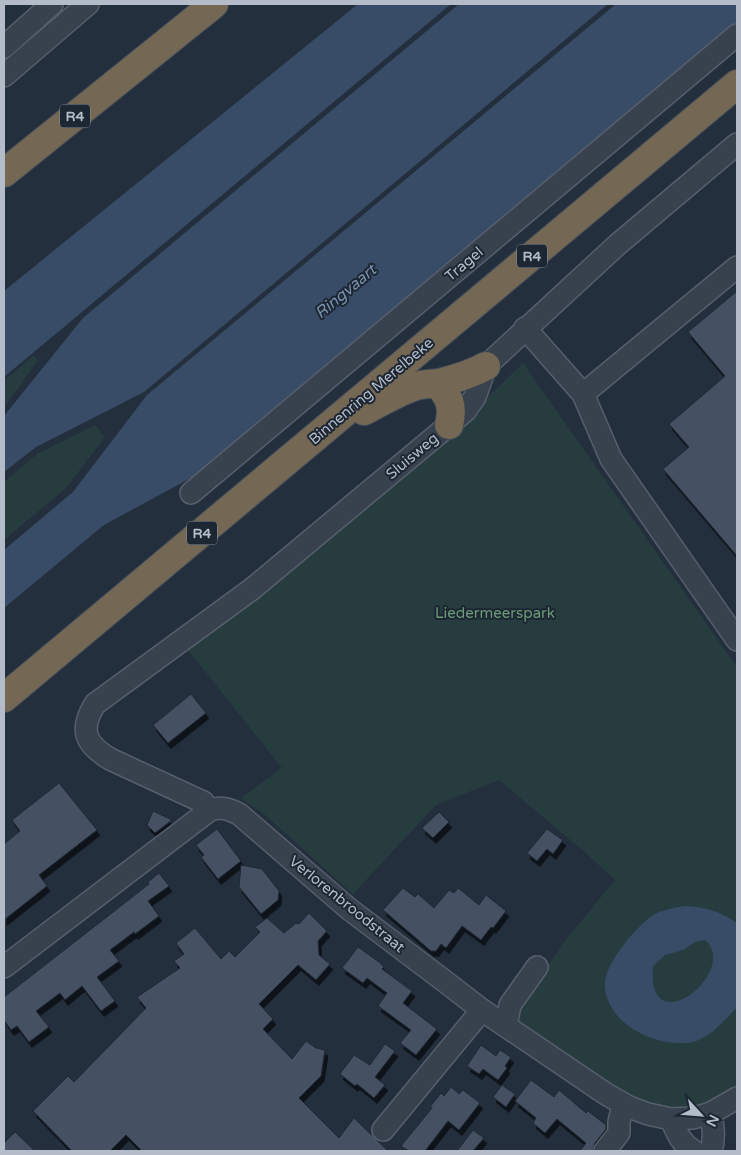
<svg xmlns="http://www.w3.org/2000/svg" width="741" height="1155" viewBox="0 0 741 1155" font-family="'Varela Round',sans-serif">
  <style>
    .green { fill: #263c3f }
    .water { fill: #394c67; fill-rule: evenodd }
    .building { fill: #455162; stroke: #1f2835; filter: url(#shadow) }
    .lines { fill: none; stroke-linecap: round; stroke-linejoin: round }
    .minor-casing { stroke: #565f6c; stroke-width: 24 }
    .highway-casing { stroke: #434c59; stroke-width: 30 }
    .minor { stroke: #38414e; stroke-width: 21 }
    .highway { stroke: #746855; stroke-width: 28 }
    .labels { text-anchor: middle; stroke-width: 4; stroke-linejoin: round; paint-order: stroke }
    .shield { fill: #1d2633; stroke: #878f9c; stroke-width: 1 }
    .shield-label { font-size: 14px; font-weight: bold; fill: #b4bcc9 }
    .street-label { font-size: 15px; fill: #b4bcc9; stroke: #1d2633 }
    .park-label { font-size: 15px; fill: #6b9a76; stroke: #1d2633 }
    .water-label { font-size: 16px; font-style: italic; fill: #7c92b1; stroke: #1d2633 }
  </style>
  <defs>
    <filter id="shadow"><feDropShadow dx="3" dy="5.5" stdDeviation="0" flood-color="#0009"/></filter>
  </defs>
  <rect width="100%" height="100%" fill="#242f3e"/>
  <g class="green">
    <path d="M33,356L38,360L4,408V381Z"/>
    <path d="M523,363L737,667V1093L710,1110H648L509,1024L564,942L615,880L580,848L499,780L436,805L353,894L264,814L241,798L282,768L188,650L459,425Z"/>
    <path d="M95,425L105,437L66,488L4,540V482L37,454Z"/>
  </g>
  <g class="water">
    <path d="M358,4H451L4,377V291Z"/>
    <path d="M459,4H608L144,392L36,447L4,472V416L83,318Z"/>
    <path d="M616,4H737V27L211,467L104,525L4,608V550L73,492L147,395Z"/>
    <path d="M684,906C706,907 719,911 737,923V1007C725,1020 711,1037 693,1042C690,1043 685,1043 682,1043C650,1044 609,1023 605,988C602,966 637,925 655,914C663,910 675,908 684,906ZM705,940C741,971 646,1047 653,966L665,955L683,950L695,942Z"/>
  </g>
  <g class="building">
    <path d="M737,291V556L663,469L689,447L669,424L725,376L688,332Z"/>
    <path d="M191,694L206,713L168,743L153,725Z"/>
    <path d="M59,783L97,830L39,875L47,886L4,920V844L20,831L12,820Z"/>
    <path d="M153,811L172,820L155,833L147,825Z"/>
    <path d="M439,812L449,822L433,838L422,828Z"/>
    <path d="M217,829L241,861L218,879L201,857L204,855L196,845Z"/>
    <path d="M547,829L563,840L553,854L547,849L537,861L527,853Z"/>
    <path d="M241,865L262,869L279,891L278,900L261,914L239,887Z"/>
    <path d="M159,873L169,886L148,901L159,916L135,934L134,932L110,950L119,961L97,977L115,1001L101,1011L82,986L65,1000L60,993L36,1011L49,1027L29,1042L17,1026L11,1030L4,1020V997L108,916L149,884L148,882Z"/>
    <path d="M403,888L415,897L418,894L434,908L449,890L454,893L458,888L479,905L486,895L506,911L493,928L491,927L481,940L462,926L446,948L441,944L436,951H431L383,910Z"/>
    <path d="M309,913L327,931L318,941L319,955L330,964L316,980L298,965L259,1004L273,1019L263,1029L292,1059L306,1041L316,1048L325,1050L321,1076L299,1098L339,1138L354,1118L388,1151H142L126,1135L110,1151H72L33,1111L68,1076L74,1082L146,1008L137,997L180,968L174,961L184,954L176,943L195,928L221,959L229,951L235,957L260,932L255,927L267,918L284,933L296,923L299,924Z"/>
    <path d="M358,947L379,962L384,967L382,969L412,991L403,1003L437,1029L416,1055L400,1043L411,1030L378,1006L387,993L367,978L363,983L342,968Z"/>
    <path d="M385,1044L395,1051L375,1077L385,1085L374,1098L357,1084L355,1086L340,1074L354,1055L370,1065Z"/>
    <path d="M481,1045L496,1056L500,1050L511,1057L505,1066L507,1068L498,1080L483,1069L479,1074L467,1066Z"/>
    <path d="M531,1080L554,1097L559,1090L586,1113L588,1111L606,1125V1129L595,1143L593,1151H580L586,1143L557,1119L545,1133L533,1123L536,1118L515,1101Z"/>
    <path d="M502,1085L515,1094L506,1107L493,1097Z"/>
    <path d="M451,1087L459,1094L463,1090L480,1103L459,1130L448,1121L425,1151H409L401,1146L432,1108L430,1107L441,1093L444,1096Z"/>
    <path d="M473,1130L484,1138L473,1151H457Z"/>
    <path d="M15,1132L35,1151H4V1143Z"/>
  </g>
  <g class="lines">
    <g class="minor-casing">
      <g id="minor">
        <path d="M4,47L52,4"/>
        <path d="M4,76L88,4"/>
        <path d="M525,328L583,394L611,459L737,640"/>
        <path d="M583,394L737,267"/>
        <path d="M191,493L737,35"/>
        <path d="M210,810L203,802L110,759C85,744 79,730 95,704L252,589L449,425L466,410L475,397L486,366L617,245L737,144"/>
        <path d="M4,967L210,810C221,806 229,809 239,814L349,909L447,983L482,1010L606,1094L629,1107L648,1114L671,1119L693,1118L711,1113L737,1098"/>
        <path d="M506,1026L510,1005L537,967"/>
        <path d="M711,1113C713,1127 715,1138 711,1151"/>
        <path d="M671,1119C677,1133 681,1144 694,1151"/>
        <path d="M383,1130L482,1010"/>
        <path d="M605,1151L619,1133V1122L623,1104"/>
      </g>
    </g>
    <g class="highway-casing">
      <g id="highway">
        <path d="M4,173L214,4"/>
        <path d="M438,383C449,398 454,405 449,425"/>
        <path d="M364,411C380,403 399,391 416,386C424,384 432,384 439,383C455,379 472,374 486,366"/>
        <path d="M4,698L737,84"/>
      </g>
    </g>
    <use href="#minor" class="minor"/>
    <use href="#highway" class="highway"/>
  </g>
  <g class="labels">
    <g class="shield">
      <rect x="60" y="104.5" width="30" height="23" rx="4"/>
      <rect x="517" y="244.5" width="30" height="23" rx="4"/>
      <rect x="187" y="521.5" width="30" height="23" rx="4"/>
    </g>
    <g class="shield-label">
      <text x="75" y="121">R4</text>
      <text x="532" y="261">R4</text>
      <text x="202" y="538">R4</text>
    </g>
    <g class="street-label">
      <text transform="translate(464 264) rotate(-40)" y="5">Tragel</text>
      <text transform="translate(371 391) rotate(-40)" y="5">Binnenring Merelbeke</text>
      <text transform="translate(412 456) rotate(-40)" y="5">Sluisweg</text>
      <text transform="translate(347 904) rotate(39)" y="5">Verlorenbroodstraat</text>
    </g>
    <g class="park-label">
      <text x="495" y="618">Liedermeerspark</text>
    </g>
    <g class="water-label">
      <text transform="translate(345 291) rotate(-40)" y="6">Ringvaart</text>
    </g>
  </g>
  <rect width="741" height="1155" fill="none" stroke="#b4bcc9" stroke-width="10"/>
  <g transform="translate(701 1115) rotate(116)" stroke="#1d2633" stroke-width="4" paint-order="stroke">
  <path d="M0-4L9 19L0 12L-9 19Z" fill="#b4bcc9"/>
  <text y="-8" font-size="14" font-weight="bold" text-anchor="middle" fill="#b4bcc9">N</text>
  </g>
</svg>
